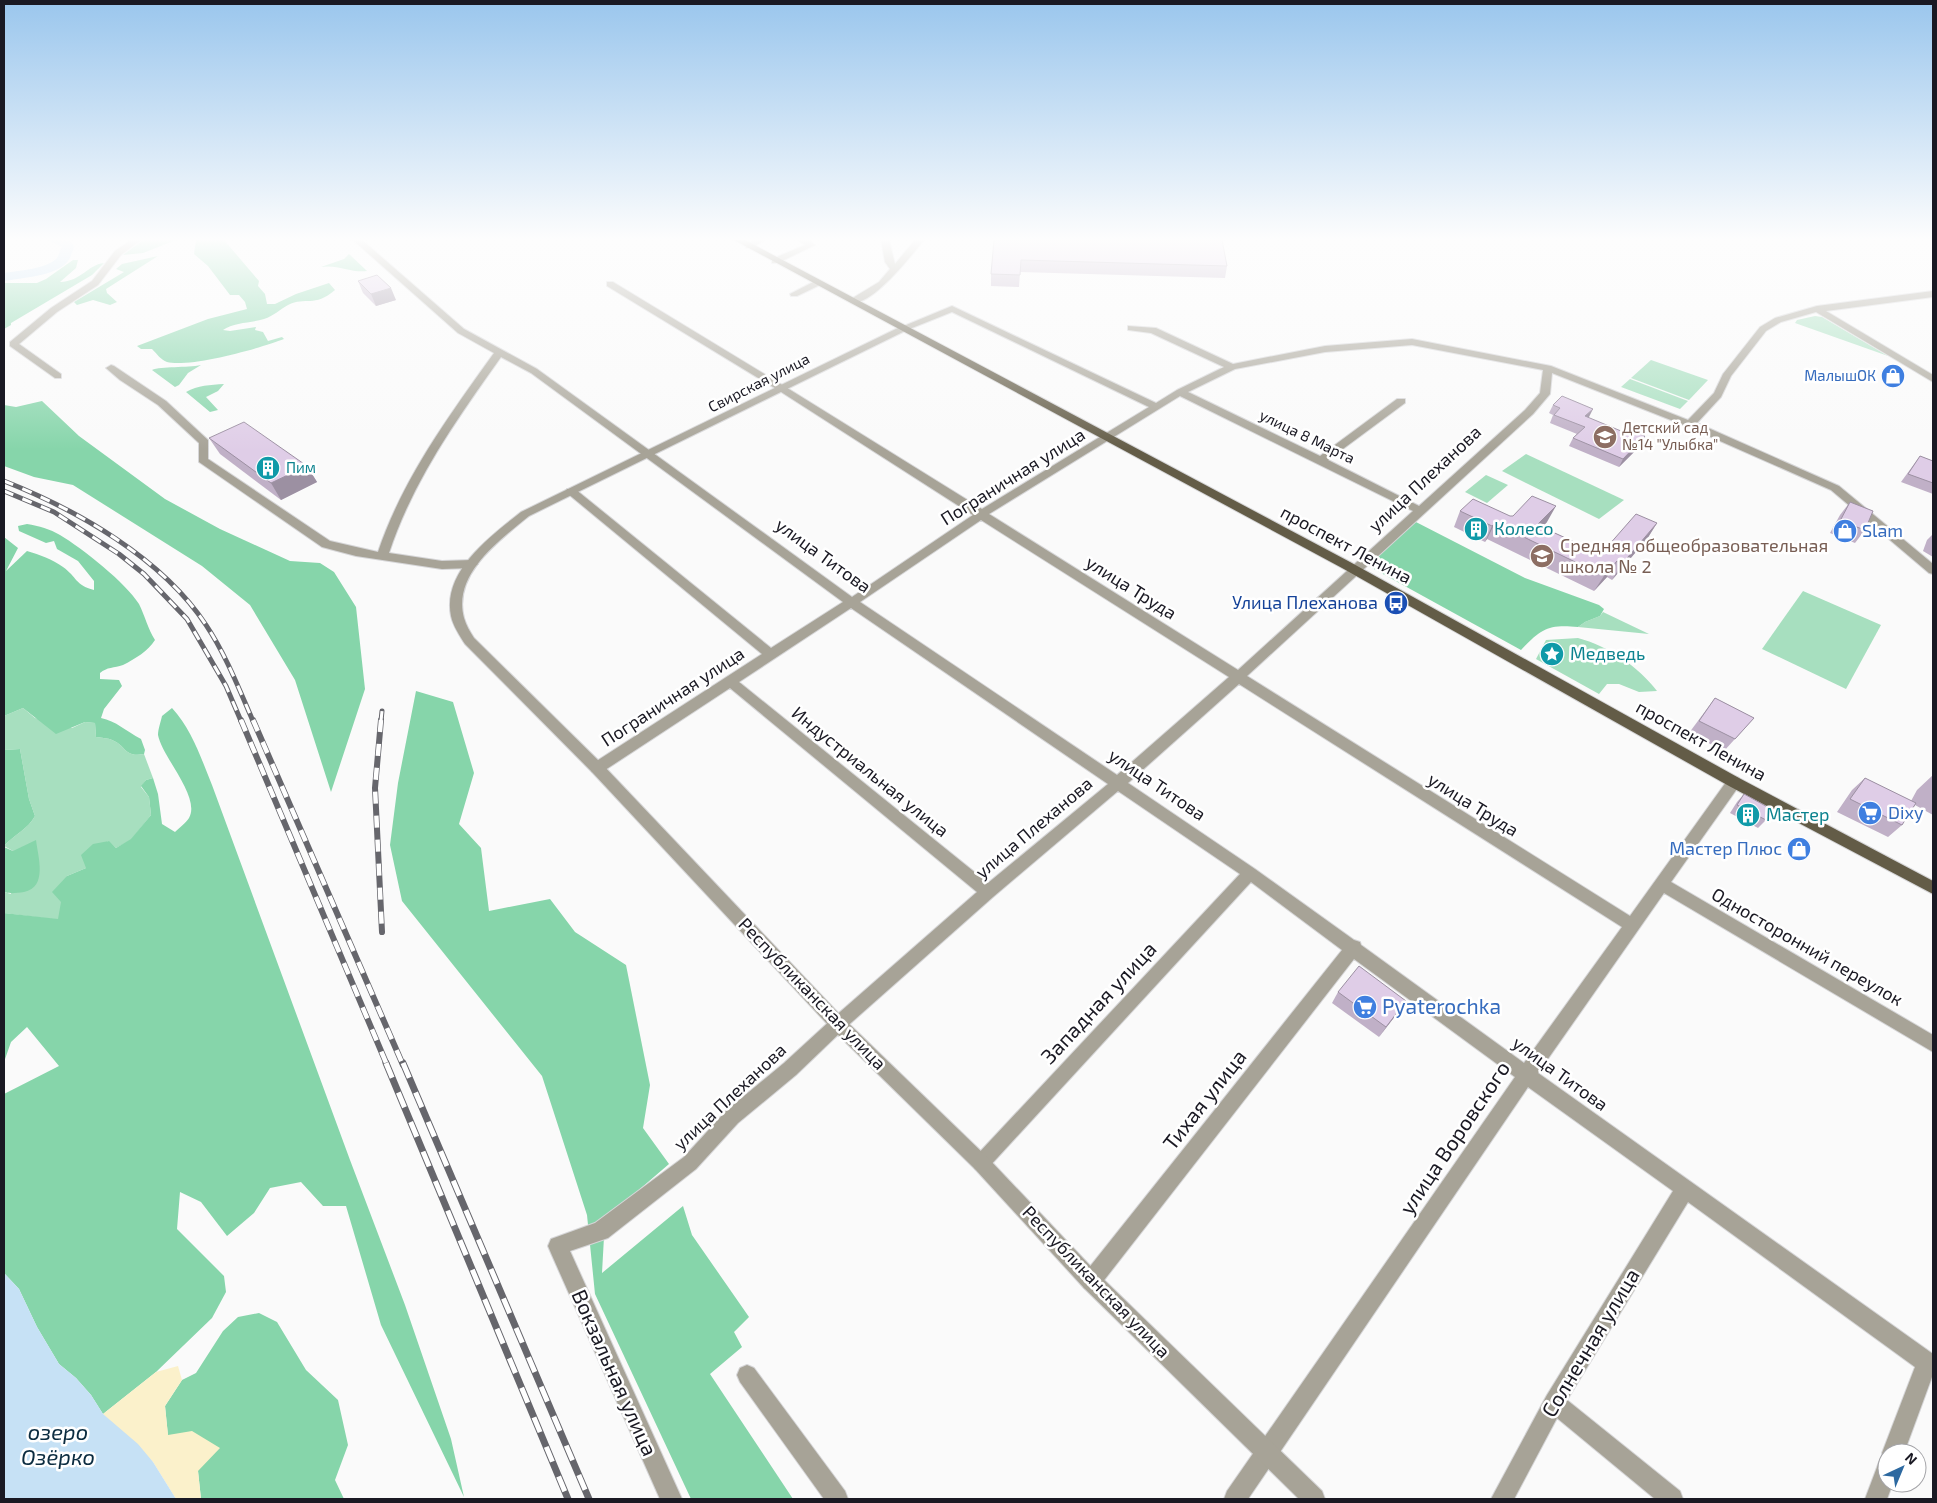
<svg xmlns="http://www.w3.org/2000/svg" width="1937" height="1503" viewBox="0 0 1937 1503" font-family="'Exo 2',sans-serif">
  <style>
    .green { fill: #a7dfbf }
    .forest { fill: #86d5aa }
    .sand { fill: #fbf1cb }
    .water { fill: #c6e1f5 }
    .lines { fill: none; stroke-linecap: round; stroke-linejoin: round }
    .river { fill: #c6e1f5; fill-rule: evenodd }
    .minor-casing { stroke: #d6d6d8; stroke-width: 2 }
    .tertiary-casing { stroke: #d6d6d8; stroke-width: 2 }
    .primary-casing { stroke: #d6d6d8; stroke-width: 2 }
    .minor { fill: #a7a397; fill-rule: evenodd }
    .tertiary { fill: #a7a397; fill-rule: evenodd }
    .primary { fill: #635c47; fill-rule: evenodd }
    .rail-far2-casing { stroke: #66666c; stroke-width: 5 }
    .rail-far1-casing { stroke: #66666c; stroke-width: 6 }
    .rail-casing { stroke: #66666c; stroke-width: 7 }
    .rail-far2 { stroke: #fff; stroke-width: 3; stroke-dasharray: 10; stroke-linecap: butt }
    .rail-far1 { stroke: #fff; stroke-width: 4.5; stroke-dasharray: 12; stroke-linecap: butt }
    .rail { stroke: #fff; stroke-width: 5; stroke-dasharray: 16; stroke-linecap: butt }
    .wall { fill: #c0b0c7 }
    .shaded-wall { fill: #9c90a2 }
    .building { fill: #dfcde7; stroke: #9c90a2 }
    .labels { text-anchor: middle; stroke-width: 5; stroke-linejoin: round; paint-order: stroke }
    .far-shop-label { font-size: 15px; fill: #366cbe; stroke: #fff; text-anchor: end }
    .far-street-label { font-size: 15px; fill: #1a1923; stroke: #fff }
    .far-education-label { font-size: 15px; fill: #785e54; stroke: #fff; text-anchor: start }
    .far-culture-label { font-size: 15px; fill: #0d838f; stroke: #fff; text-anchor: start }
    .street-label { font-size: 18px; fill: #1a1923; stroke: #fff }
    .culture-label { font-size: 18px; fill: #0d838f; stroke: #fff; text-anchor: start }
    .shop-label { font-size: 18px; fill: #366cbe; stroke: #fff; text-anchor: start }
    .education-label { font-size: 18px; fill: #785e54; stroke: #fff; text-anchor: start }
    .transit-label { font-size: 18px; fill: #164399; stroke: #fff; text-anchor: end }
    .near-street-label { font-size: 21px; fill: #1a1923; stroke: #fff }
    .near-shop-label { font-size: 21px; fill: #366cbe; stroke: #fff; text-anchor: start }
    .near-water-label { font-size: 22px; font-style: italic; fill: #0b2c40; stroke: #fff }
  </style>
  <rect width="100%" height="100%" fill="#fafafa"/>
  <g class="green">
    <path d="M1815,316L1822,317L1888,356L1795,323L1797,320Z"/>
    <path d="M1651,360L1708,380L1689,400L1631,378Z"/>
    <path d="M1630,379L1688,401L1680,409L1621,387Z"/>
    <path d="M1526,454L1624,500L1599,519L1502,471Z"/>
    <path d="M1486,475L1508,485L1487,503L1465,492Z"/>
    <path d="M1803,591L1881,625L1846,689L1762,649Z"/>
    <path d="M1603,612L1649,634L1578,627L1585,622L1600,616Z"/>
    <path d="M1578,638C1608,646 1639,667 1657,691L1639,692L1619,684H1607L1599,694L1536,659L1546,640Z"/>
    <path d="M23,708L35,718L72,728L85,722L95,723L96,737C101,738 108,738 112,740C126,745 124,758 144,754L153,778L146,780L141,787L149,797L151,815L131,840L116,848L108,841L86,868L67,876L59,920L4,913V892L11,894L13,851L4,846C14,835 28,829 35,816L29,799L20,749L4,750V716Z"/>
  </g>
  <g class="forest">
    <path d="M143,240H176L143,253L123,255Z"/>
    <path d="M196,240H224L259,281L258,286L265,294L267,304H275L296,294L329,283L335,290C314,308 306,296 288,305C280,309 274,316 264,319C251,323 234,322 223,330L230,331L256,327L255,330L263,332L268,341L282,337L284,339C261,348 189,368 167,362C161,360 157,354 152,349H141L137,346L208,319L247,309L245,302L239,295H230L208,266L194,254Z"/>
    <path d="M349,254L367,271C351,273 337,264 321,267L344,259Z"/>
    <path d="M158,256L106,289L107,293L117,302L110,305L93,300L77,305L74,302L124,272L116,269L122,264Z"/>
    <path d="M73,260H78L76,268L60,282C82,281 87,265 104,263L92,275L11,323V325L4,329V283H37L46,279Z"/>
    <path d="M201,365L188,373L179,385L175,387L152,370C161,366 187,368 201,365Z"/>
    <path d="M224,384L218,391L206,397L218,410L210,412L186,392C198,385 210,385 224,384Z"/>
    <path d="M42,401L79,436L165,499L220,529L290,561L320,563L334,572L356,607L365,689L331,792L295,680L250,605L202,566L73,485L34,477L4,466V405L16,407Z"/>
    <path d="M1414,521L1525,578L1599,605L1604,609L1600,616L1585,622L1578,627C1548,624 1541,629 1521,650L1363,563Z"/>
    <path d="M27,524C39,526 50,529 60,535C82,548 126,583 139,604C145,616 148,629 155,640C148,651 135,659 123,665C114,668 107,667 100,673V679L119,680L122,686L104,709L101,718C116,721 126,731 141,739L145,750L144,754C124,758 126,745 112,740C108,738 101,738 96,737L95,723L85,722L56,734L23,708L4,716V537L18,548L6,571L27,551C40,555 52,559 63,567C77,577 75,585 94,590V581L78,561L57,549L54,541L46,543L19,531L18,526Z"/>
    <path d="M416,691L453,702L474,773L459,824L481,848L489,911L550,899L575,932L626,965L650,1085L643,1128L669,1164L605,1219L602,1273L683,1206L692,1235L749,1317L734,1332L742,1347L710,1374L793,1499H691L595,1294L587,1215L542,1076L402,901L390,845L398,783Z"/>
    <path d="M172,708C192,730 201,758 212,785L350,1160L405,1305L451,1439L464,1497L381,1325L346,1206H323L301,1182L270,1188L254,1213L227,1236L201,1202L180,1192L177,1229L224,1276L226,1292L212,1318L156,1372L103,1414L91,1395L76,1378L59,1364L37,1327L19,1289L4,1273V1094L59,1066L27,1027L11,1042L4,1062V913L58,919L61,902L52,892L67,876L86,868L81,855L93,844L109,841L116,848L131,839L151,815L149,797L141,786L146,780L153,778L158,794L162,824L175,832C180,827 186,823 189,818C201,797 162,757 158,735C158,729 161,721 162,716Z"/>
    <path d="M20,749L29,799L35,816C28,829 14,835 4,846V750Z"/>
    <path d="M36,840C38,857 48,887 24,892C16,893 11,894 4,892V847L13,851Z"/>
    <path d="M259,1313L277,1322L306,1370L338,1400L348,1445L335,1480L344,1499H201L198,1471L168,1436L165,1406L182,1380L196,1373L223,1331L238,1317Z"/>
  </g>
  <path class="sand" d="M178,1366L182,1380L165,1406L168,1435L192,1431L220,1448L198,1471L201,1499H176L153,1462L103,1414L156,1372Z"/>
  <path class="water" d="M4,1273L19,1289L37,1327L59,1364L76,1378L91,1395L103,1414L138,1444L153,1462L176,1499H4Z"/>
  <g class="lines">
    <path class="river" d="M47,240L71,241L74,247C72,252 71,257 68,261C57,276 21,278 4,281V273C17,271 47,269 57,258C59,255 60,250 62,247Z"/>
    <g class="minor-casing">
      <g id="minor">
        <path d="M131,240H141L121,255L98,285L57,312L19,344L61,374V378H55L10,346V342L51,308L92,281L115,251Z"/>
        <path d="M353,240H362L464,329L537,369L852,597L973,515L778,390L607,286V282H613L784,386L982,509L1149,407L952,312L907,330L904,331L899,328L952,306L1156,403L1177,390L1224,367L1151,333L1128,330V326L1156,328L1233,364L1325,346L1412,339L1551,366L1688,420L1714,393L1723,374L1760,327L1775,318L1817,306L1933,291V297L1826,311L1933,375V382L1816,312L1781,322L1766,331L1731,376L1721,397L1697,423L1839,486L1933,564V574L1929,573L1831,490L1686,426L1552,373L1550,394L1533,414L1247,676L1630,916L1729,778L1734,776L1739,778L1741,782L1739,786L1671,882L1933,1035V1052L1664,893L1538,1073L1933,1354V1377H1932L1904,1453H1887V1483H1893L1887,1499H1865L1879,1462L1885,1460L1882,1453L1915,1367L1688,1202L1567,1400L1680,1491L1683,1499H1655L1557,1418L1514,1499H1491L1547,1395L1673,1191L1528,1087L1248,1499H1224L1227,1491L1515,1077L1354,959L1098,1288L1091,1291L1084,1288L1081,1281L1084,1274L1342,950L1251,882L987,1169L981,1172L975,1169L972,1163L975,1157L1240,874L1118,791L993,897L844,1029L796,1075L738,1123L696,1169L608,1238L570,1251L682,1499H660L551,1253L548,1246L551,1239L595,1223L684,1157L726,1111L784,1063L832,1019L977,892L730,688L602,772L597,773L592,772L590,768L592,764L762,654L567,493L566,491L567,489H575L771,648L843,602L531,373L501,357C457,419 413,480 389,553L442,561L472,560L478,564L472,568L442,569L356,556L322,547L199,462V443L158,405L120,380L106,368L111,365L114,366L166,401L208,440V459L330,541L378,552C403,478 449,416 494,353L458,333ZM1412,345L1543,370L1540,393L1525,410L1419,506L1328,460L1405,403V399H1397L1320,456L1188,392L1235,369L1325,352ZM1180,396L1413,511L1238,670L989,514ZM981,520L1229,677L1117,775L860,602ZM851,608L1108,784L988,883L739,682ZM1239,684L1622,927L1524,1063L1361,945L1360,942L1354,940L1255,869L1128,783Z"/>
        <path d="M754,240H765L752,248H746V244Z"/>
        <path d="M798,240H809L815,245L778,263H772V259L805,245Z"/>
        <path d="M881,240H889L895,264L915,240H924C911,256 872,306 851,303V299L879,282L890,269L885,262Z"/>
        <path d="M817,280L820,281V285L797,296H791L790,294Z"/>
        <path d="M747,1365L754,1368L845,1491L848,1499H824L740,1382L737,1375L740,1368Z"/>
      </g>
    </g>
    <g class="tertiary-casing">
      <path id="tertiary" d="M904,325L907,326V330L529,516C500,540 452,574 464,618C466,625 470,632 474,638L602,764L844,1019L987,1157L1098,1274L1322,1491L1325,1499H1299L1084,1288L975,1169L832,1029L592,772L465,644C460,636 453,626 451,616C442,571 491,536 521,512Z"/>
    </g>
    <g class="primary-casing">
      <path id="primary" d="M734,240H745L1350,562L1739,778L1933,881V894L1729,786L1342,568Z"/>
    </g>
    <use href="#minor" class="minor"/>
    <use href="#tertiary" class="tertiary"/>
    <use href="#primary" class="primary"/>
    <g class="rail-far2-casing">
      <g id="rail-far2">
        <path d="M4,481C77,510 162,558 206,625C226,655 239,689 253,721"/>
        <path d="M4,491L54,512L119,554L144,574L187,619L226,686L241,721"/>
        <path d="M381,721L382,711"/>
      </g>
    </g>
    <g class="rail-far1-casing">
      <g id="rail-far1">
        <path d="M241,720L387,1065"/>
        <path d="M253,720L403,1065"/>
        <path d="M381,720L375,788L382,932"/>
      </g>
    </g>
    <g class="rail-casing">
      <g id="rail">
        <path d="M386,1063L568,1499"/>
        <path d="M403,1063L589,1499"/>
      </g>
    </g>
    <use href="#rail-far2" class="rail-far2"/>
    <use href="#rail-far1" class="rail-far1"/>
    <use href="#rail" class="rail"/>
  </g>
  <g class="wall">
    <path d="M994,240L1227,266L1225,278L1020,272L1019,287L991,286V274Z"/>
    <path d="M358,281L396,300L376,306L363,293Z"/>
    <path d="M1553,405L1589,417L1588,418L1621,431L1645,436L1641,445L1619,467L1569,446L1573,438L1577,434L1550,423L1553,415L1549,413Z"/>
    <path d="M209,438L307,466L317,482L281,500L220,454Z"/>
    <path d="M1920,456L1933,461V494L1901,482Z"/>
    <path d="M1850,502L1865,530L1855,543L1830,533L1840,515Z"/>
    <path d="M1460,511L1510,516L1547,522L1542,527L1601,554L1657,523L1647,539L1612,580L1607,577L1594,591L1487,539L1485,542L1454,527Z"/>
    <path d="M1933,534V557L1923,551L1927,540Z"/>
    <path d="M1715,698L1754,718L1724,751L1689,733Z"/>
    <path d="M1933,775V815L1915,805L1902,825L1888,837L1837,812L1852,790L1865,778L1911,801L1917,790Z"/>
    <path d="M1744,794L1766,820L1758,828L1730,813L1737,802Z"/>
    <path d="M1338,992L1399,1011L1379,1037L1332,1003Z"/>
  </g>
  <g class="shaded-wall">
    <path d="M391,288L396,300L376,306L371,294Z"/>
    <path d="M1593,409L1589,417L1581,425L1585,416Z"/>
    <path d="M1645,436L1641,445L1619,467L1623,459Z"/>
    <path d="M307,466L317,482L281,500L271,483Z"/>
    <path d="M1556,506L1547,522L1529,541L1537,525Z"/>
    <path d="M1495,523L1487,539L1485,542L1492,526Z"/>
    <path d="M1657,523L1647,539L1612,580L1622,564Z"/>
    <path d="M1617,561L1607,577L1594,591L1604,576Z"/>
    <path d="M1406,1001L1399,1011L1379,1037L1386,1027Z"/>
  </g>
  <g class="building">
    <path d="M994,240H1222L1227,266L1021,260L1020,275L991,274Z"/>
    <path d="M377,275L391,288L371,294L358,281Z"/>
    <path d="M1562,396L1593,409L1585,416L1621,431L1624,428L1645,436L1623,459L1573,438L1585,427L1554,415L1560,408L1553,405Z"/>
    <path d="M244,422L307,466L271,483L209,438Z"/>
    <path d="M1920,456L1933,461V483L1908,474Z"/>
    <path d="M1532,496L1556,506L1537,525L1601,554L1636,514L1657,523L1622,564L1617,561L1604,576L1495,523L1492,526L1460,511L1473,499L1510,516H1513Z"/>
    <path d="M1850,502L1873,511L1865,530L1840,521Z"/>
    <path d="M1715,698L1754,718L1735,739L1699,721Z"/>
    <path d="M1865,778L1916,803L1902,825L1850,799Z"/>
    <path d="M1744,794L1773,810L1766,820L1737,805Z"/>
    <path d="M1359,966L1406,1001L1386,1027L1338,992Z"/>
  </g>
  <linearGradient id="sky" x2="0" y2="1"><stop stop-color="#9ac6ed"/><stop offset="0.53" stop-color="#fdfdfd"/><stop offset="1" stop-color="#fdfdfd" stop-opacity="0"/></linearGradient>
  <rect width="1937" height="451" fill="url(#sky)"/>
  <defs>
    <g id="shop-disc" transform="scale(1.25)"><circle r="9.5" fill="#3f7fe0" stroke="#fff"/><path d="M-5-2.5h2.3a2.7 3.5 0 0 1 5.4 0H5L5.5 6h-11ZM-1.5-2.5h3a1.5 2.3 0 0 0-3 0Z" fill="#fff"/></g>
    <g id="school-disc" transform="scale(1.25)"><circle r="9.5" fill="#8d6e63" stroke="#fff"/><path d="M0-5L7-2L0 1L-7-2ZM-4 1L0 2.5L4 1V4Q0 6-4 4Z" fill="#fff"/></g>
    <g id="building-disc" transform="scale(1.25)"><circle r="9.5" fill="#0f9aa8" stroke="#fff"/><path d="M-4-6H4V6H1V3H-1V6H-4ZM-2.5-4.3h1.7v1.8h-1.7ZM.8-4.3h1.7v1.8H.8ZM-2.5-1h1.7V.8h-1.7ZM.8-1h1.7V.8H.8Z" fill="#fff"/></g>
    <g id="bus-disc" transform="scale(1.25)"><circle r="9.5" fill="#1a4fb4" stroke="#fff"/><path d="M-5-6H5V4H4V6H2V4H-2V6H-4V4H-5ZM-3.5-4V0h7V-4ZM-3.5 1.2v1.5H-2V1.2ZM2 1.2v1.5H3.5V1.2Z" fill="#fff"/></g>
    <g id="sight-disc" transform="scale(1.25)"><circle r="9.5" fill="#0f9aa8" stroke="#fff"/><path d="M0-6L1.8-2.2L6-1.7L2.9 1.2L3.7 5.4L0 3.3L-3.7 5.4L-2.9 1.2L-6-1.7L-1.8-2.2Z" fill="#fff"/></g>
    <g id="supermarket-disc" transform="scale(1.25)"><circle r="9.5" fill="#3f7fe0" stroke="#fff"/><path d="M-6-5.5h2.5l.6 2H6L4.5 2H-2.5L-4.4-4H-6ZM-1.5 3.2a1.3 1.3 0 1 0 .1 0ZM3 3.2a1.3 1.3 0 1 0 .1 0Z" fill="#fff"/></g>
  </defs>
  <g fill-rule="evenodd">
    <use href="#shop-disc" x="1893" y="376"/>
    <use href="#school-disc" x="1605" y="437"/>
    <use href="#building-disc" x="268" y="468"/>
    <use href="#building-disc" x="1476" y="529"/>
    <use href="#shop-disc" x="1845" y="531"/>
    <use href="#school-disc" x="1542" y="556"/>
    <use href="#bus-disc" x="1396" y="603"/>
    <use href="#sight-disc" x="1552" y="654"/>
    <use href="#supermarket-disc" x="1870" y="813"/>
    <use href="#building-disc" x="1748" y="815"/>
    <use href="#shop-disc" x="1799" y="849"/>
    <use href="#supermarket-disc" x="1365" y="1007"/>
  </g>
  <g class="labels">
    <g class="far-shop-label">
      <text x="1876" y="381">МалышОК</text>
    </g>
    <g class="far-street-label">
      <text transform="translate(759 383) rotate(-27)" y="5">Свирская улица</text>
      <text transform="translate(1307 437) rotate(26)" y="5">улица 8 Марта</text>
    </g>
    <g class="far-education-label">
      <text x="1622" y="433">Детский сад<tspan x="1622" dy="17">№14 "Улыбка"</tspan></text>
    </g>
    <g class="far-culture-label">
      <text x="286" y="473">Пим</text>
    </g>
    <g class="street-label">
      <text transform="translate(1013 477) rotate(-32)" y="6">Пограничная улица</text>
      <text transform="translate(1425 479) rotate(-43)" y="6">улица Плеханова</text>
      <text transform="translate(1346 545) rotate(28)" y="6">проспект Ленина</text>
      <text transform="translate(823 556) rotate(36)" y="6">улица Титова</text>
      <text transform="translate(1131 588) rotate(32)" y="6">улица Труда</text>
      <text transform="translate(673 697) rotate(-33)" y="6">Пограничная улица</text>
      <text transform="translate(1701 741) rotate(29)" y="6">проспект Ленина</text>
      <text transform="translate(870 772) rotate(39)" y="6">Индустриальная улица</text>
      <text transform="translate(1157 785) rotate(34)" y="6">улица Титова</text>
      <text transform="translate(1473 805) rotate(32)" y="6">улица Труда</text>
      <text transform="translate(1034 828) rotate(-40)" y="6">улица Плеханова</text>
      <text transform="translate(1807 947) rotate(30)" y="6">Односторонний переулок</text>
      <text transform="translate(812 994) rotate(46)" y="6">Республиканская улица</text>
      <text transform="translate(1560 1074) rotate(36)" y="6">улица Титова</text>
      <text transform="translate(730 1097) rotate(-43)" y="6">улица Плеханова</text>
      <text transform="translate(1096 1282) rotate(46)" y="6">Республиканская улица</text>
    </g>
    <g class="culture-label">
      <text x="1494" y="535">Колесо</text>
      <text x="1570" y="660">Медведь</text>
      <text x="1766" y="821">Мастер</text>
    </g>
    <g class="shop-label">
      <text x="1862" y="537">Slam</text>
      <text x="1888" y="819">Dixy</text>
      <text x="1782" y="855" text-anchor="end">Мастер Плюс</text>
    </g>
    <g class="education-label">
      <text x="1560" y="552">Средняя общеобразовательная<tspan x="1560" dy="21">школа № 2</tspan></text>
    </g>
    <g class="transit-label">
      <text x="1378" y="609">Улица Плеханова</text>
    </g>
    <g class="near-street-label">
      <text transform="translate(1099 1003) rotate(-47)" y="7">Западная улица</text>
      <text transform="translate(1205 1100) rotate(-52)" y="7">Тихая улица</text>
      <text transform="translate(1455 1138) rotate(-56)" y="7">улица Воровского</text>
      <text transform="translate(1591 1343) rotate(-59)" y="7">Солнечная улица</text>
      <text transform="translate(614 1373) rotate(66)" y="7">Вокзальная улица</text>
    </g>
    <g class="near-shop-label">
      <text x="1382" y="1014">Pyaterochka</text>
    </g>
    <g class="near-water-label">
      <text x="58" y="1440">озеро<tspan x="58" dy="25">Озёрко</tspan></text>
    </g>
  </g>
  <rect width="1937" height="1503" fill="none" stroke="#1a1923" stroke-width="10"/>
  <g transform="translate(1902 1468) rotate(44)"><circle r="24" fill="#ffffff" stroke="#a3a3a7"/>
  <path d="M0-4L9 19L0 12L-9 19Z" fill="#2d69a0"/>
  <text y="-8" font-size="14" font-weight="bold" text-anchor="middle" fill="#1a1923">N</text>
  </g>
</svg>
